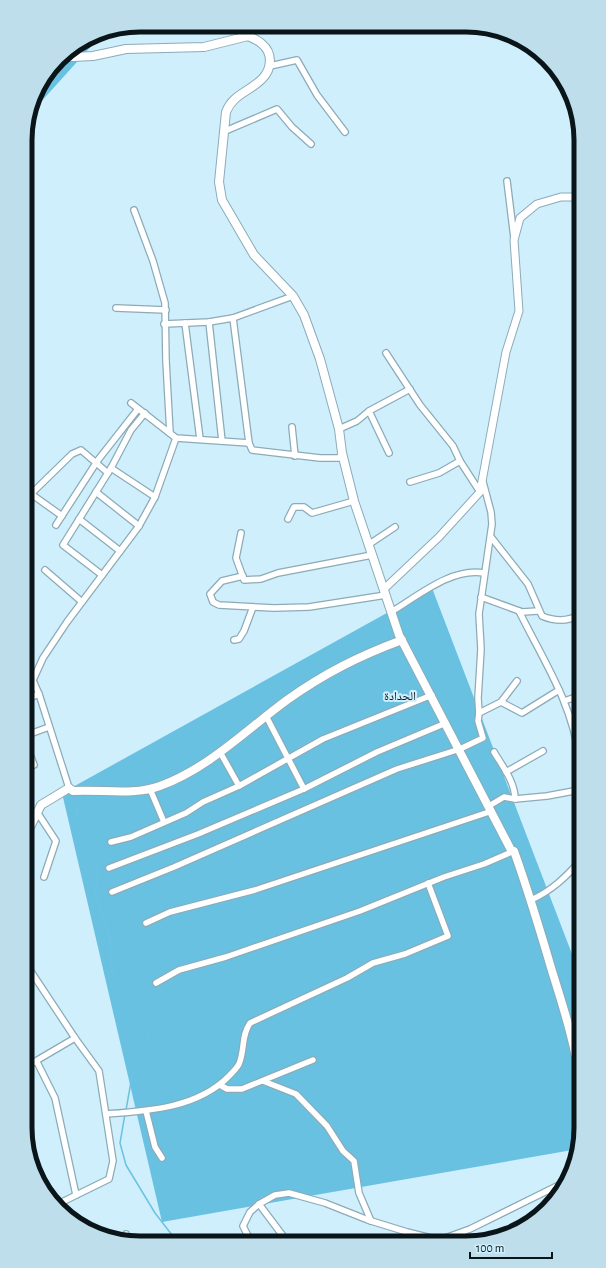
<svg xmlns="http://www.w3.org/2000/svg" width="606" height="1268" viewBox="0 0 606 1268" font-family="'Alegreya Sans','Noto Naskh Arabic',sans-serif">
  <style>
    .forest { fill: #69c1e2 }
    .lines { fill: none; stroke-linecap: round; stroke-linejoin: round }
    .stream { stroke: #6ac3e3; stroke-width: 1.5 }
    .minor-casing { stroke: #8cabb7; stroke-width: 8 }
    .tertiary-casing { stroke: #8cabb7; stroke-width: 9 }
    .secondary-casing { stroke: #8cabb7; stroke-width: 10 }
    .minor { stroke: #fff; stroke-width: 5.5 }
    .tertiary { stroke: #fff; stroke-width: 7 }
    .secondary { stroke: #fff; stroke-width: 8 }
    .labels { text-anchor: middle; stroke-width: 4; stroke-linejoin: round; paint-order: stroke }
    .neighbourhood-label { font-size: 12px; fill: #091519; stroke: #cfeffd }
    .rim { fill: none; stroke: #091519; stroke-width: 5 }
  </style>
  <rect width="100%" height="100%" fill="#cfeffd"/>
  <g class="forest">
    <path d="M104,32L30,114C32,106 34,97 37,90C46,69 81,37 104,32Z"/>
    <path d="M432,588L580,975L581,1135L578,1149L162,1222L62,793Z"/>
  </g>
  <g class="lines">
    <g class="stream">
      <path d="M77,805V816L99,860L95,895L109,932L111,965L119,986L149,1034L147,1046L132,1076L126,1110"/>
      <path d="M125,1114L120,1143L126,1165L155,1213L172,1235L183,1241"/>
    </g>
    <g class="minor-casing">
      <g id="minor">
        <path d="M270,66L297,60L317,95L345,132"/>
        <path d="M223,132L277,109L292,127L311,144"/>
        <path d="M507,181L514,238"/>
        <path d="M134,210L153,261L165,303L166,361L170,433"/>
        <path d="M116,308L166,310"/>
        <path d="M233,318L249,443"/>
        <path d="M209,322L222,441"/>
        <path d="M185,323L200,439"/>
        <path d="M164,324L209,322L233,318L293,296"/>
        <path d="M386,353L420,405L453,446L460,461L480,492"/>
        <path d="M131,403L176,438L249,443L252,450L320,458H339L342,453"/>
        <path d="M369,411L389,453"/>
        <path d="M292,427L295,456"/>
        <path d="M339,429L357,421L369,411L410,389"/>
        <path d="M111,468L155,497"/>
        <path d="M410,482L439,473L460,461"/>
        <path d="M96,492L139,526"/>
        <path d="M62,516L34,496L32,493L72,454L81,450L108,473"/>
        <path d="M79,519L120,551"/>
        <path d="M288,519L294,507H304L312,513L354,501"/>
        <path d="M56,525L98,460L138,409"/>
        <path d="M241,533L236,558L244,580L261,579L278,573L372,555"/>
        <path d="M491,537L528,584L542,616C554,621 567,622 579,615"/>
        <path d="M368,545L395,527"/>
        <path d="M45,570L82,602"/>
        <path d="M102,575L63,545L111,468L131,430L145,413"/>
        <path d="M243,576L222,581L210,594L213,602L219,605L274,608L309,607L386,595"/>
        <path d="M481,597L522,612L538,611"/>
        <path d="M519,611C542,658 573,704 579,758"/>
        <path d="M391,612C418,596 452,567 484,573"/>
        <path d="M234,640L239,639L244,631L253,607"/>
        <path d="M27,667L39,694L69,788"/>
        <path d="M33,680L43,658L67,622L139,526L155,497L176,438"/>
        <path d="M27,699L39,694"/>
        <path d="M564,701L579,696"/>
        <path d="M501,702L517,681"/>
        <path d="M479,713L501,702L522,713L559,690"/>
        <path d="M266,716L304,789"/>
        <path d="M27,735L49,727"/>
        <path d="M28,749L34,765"/>
        <path d="M220,752L239,786"/>
        <path d="M494,752C503,767 515,782 515,799"/>
        <path d="M506,772L543,751"/>
        <path d="M150,789L164,822"/>
        <path d="M489,806L504,797L515,799L547,796L579,790"/>
        <path d="M37,812L56,841L44,877"/>
        <path d="M28,817L32,821"/>
        <path d="M111,842L131,837L186,813L203,802L239,786L323,739L432,695"/>
        <path d="M109,868L198,834L304,789L377,752L446,723"/>
        <path d="M112,892L174,867L397,769L460,749L483,738L478,721L479,713L478,698L481,649L479,614L492,524L491,512L483,482"/>
        <path d="M531,900C551,891 565,878 580,861"/>
        <path d="M146,923L170,912L255,890L492,811"/>
        <path d="M28,967L75,1038L99,1071L113,1161L109,1179L58,1204"/>
        <path d="M156,983L179,970L226,957L360,911L444,877L484,864L514,851"/>
        <path d="M37,1062L55,1098L76,1195"/>
        <path d="M29,1065L75,1038"/>
        <path d="M263,1081L296,1094L327,1126L343,1151L354,1161L359,1193L371,1221"/>
        <path d="M220,1085L227,1089H242L313,1060"/>
        <path d="M146,1111L155,1147L162,1158"/>
        <path d="M106,1114C148,1111 198,1108 229,1076C233,1072 237,1068 239,1064C245,1050 241,1036 250,1023L347,978L373,963L405,954L448,936L428,883"/>
        <path d="M259,1204L286,1240"/>
        <path d="M250,1240L243,1226L250,1212L259,1204L275,1195L289,1193L325,1203L368,1220L407,1232L435,1239L445,1238L470,1229L567,1181"/>
        <path d="M125,1241L126,1234"/>
      </g>
    </g>
    <g class="tertiary-casing">
      <path id="tertiary" d="M384,589L439,537L480,492L506,352L519,311L514,240L520,218L537,204L561,197H577"/>
    </g>
    <g class="secondary-casing">
      <g id="secondary">
        <path d="M63,55L73,57L93,56L126,49L204,47L248,36C252,38 258,40 262,44C273,53 272,69 262,79C249,92 233,94 226,112L219,182L222,200L254,255L293,296L304,315L320,359L339,429L342,453L354,501L399,635L511,850L514,851C528,890 540,930 552,971C564,1009 576,1047 581,1087"/>
        <path d="M28,831L41,805L69,788L73,791C101,789 133,796 160,786C209,768 246,730 287,700C325,673 359,656 402,640"/>
      </g>
    </g>
    <use href="#minor" class="minor"/>
    <use href="#tertiary" class="tertiary"/>
    <use href="#secondary" class="secondary"/>
  </g>
  <g class="labels">
    <g class="neighbourhood-label">
      <text x="400" y="700">الحدادة</text>
    </g>
  </g>
  <path d="M0 0H606V1268H0ZM140 32H466A108 108 0 0 1 574 140V1128A108 108 0 0 1 466 1236H140A108 108 0 0 1 32 1128V140A108 108 0 0 1 140 32Z" fill="#bfdeeb" fill-rule="evenodd"/>
  <path class="rim" d="M140 32H466A108 108 0 0 1 574 140V1128A108 108 0 0 1 466 1236H140A108 108 0 0 1 32 1128V140A108 108 0 0 1 140 32Z"/>
  <path d="M470 1252v6h82v-6" fill="none" stroke="#091519" stroke-width="2"/>
  <text x="476" y="1252" font-size="12" fill="#091519" stroke="#cfeffd" stroke-width="3" paint-order="stroke">100 m</text>
</svg>
